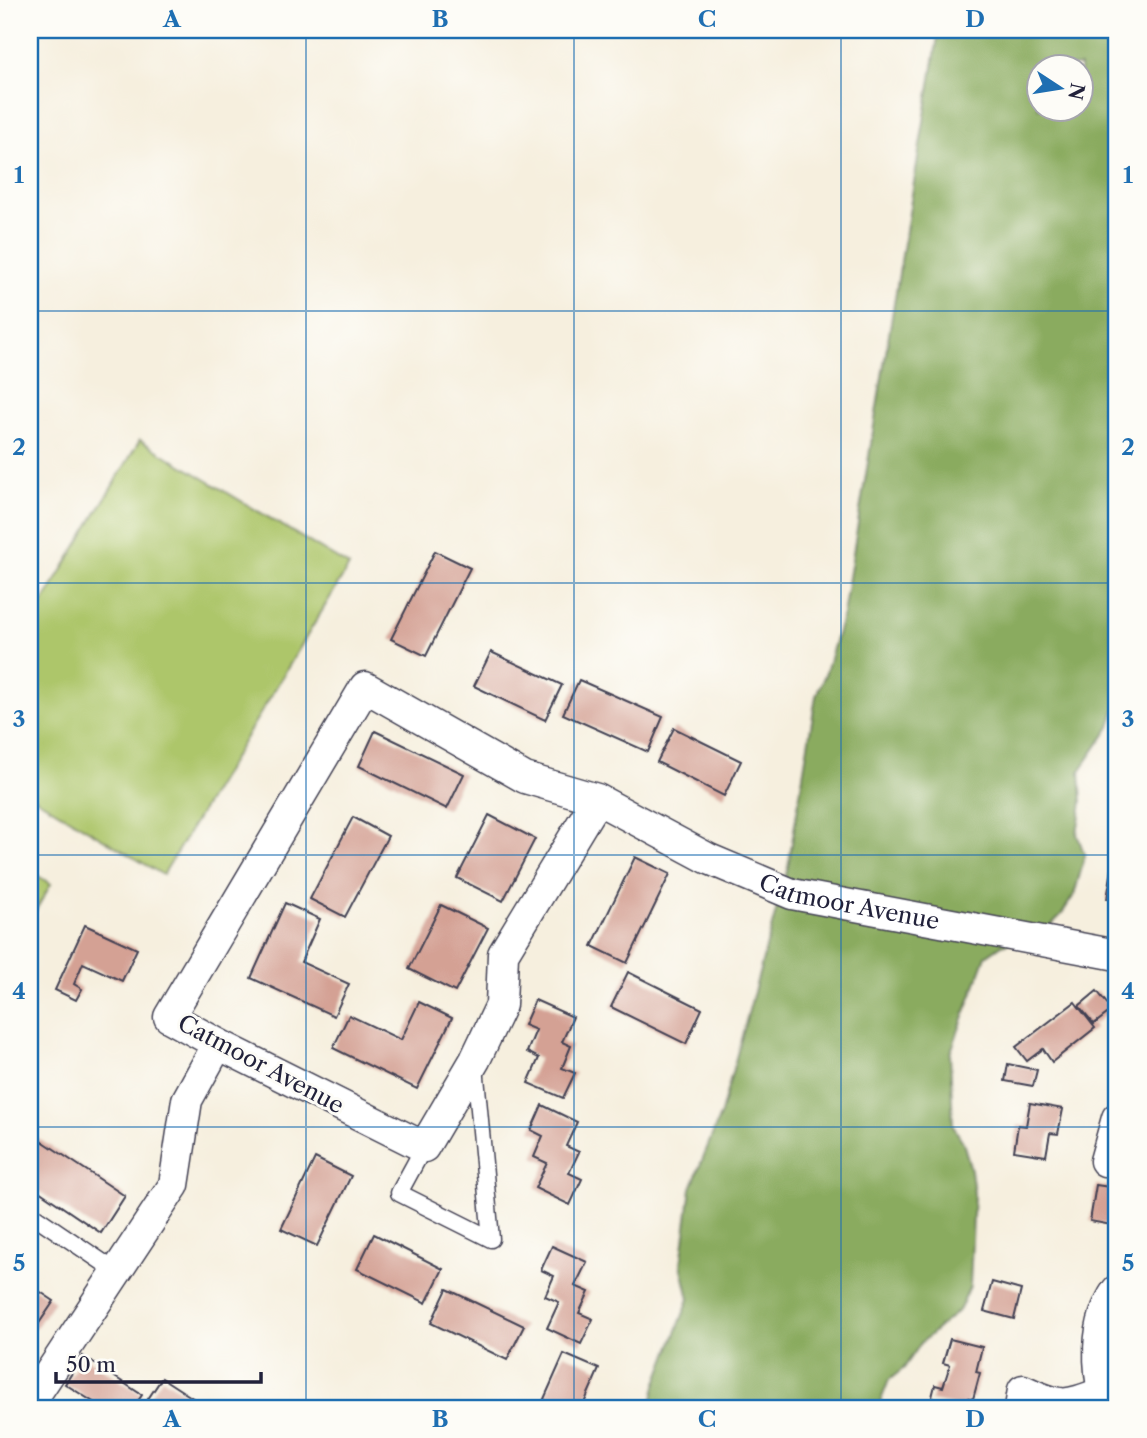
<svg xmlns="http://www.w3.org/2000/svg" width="1147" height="1438" viewBox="0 0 1147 1438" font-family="'Libre Caslon Text',serif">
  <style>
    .green { fill: #adc66b; stroke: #687453; stroke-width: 2 }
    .forest { fill: #8aab5f; stroke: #56664d; stroke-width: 2; fill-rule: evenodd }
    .building { fill: #d4a194 }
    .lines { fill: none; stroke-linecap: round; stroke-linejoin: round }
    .service-casing { stroke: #424153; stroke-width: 19 }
    .minor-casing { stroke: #424153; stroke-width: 33 }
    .service { stroke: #fff; stroke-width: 16 }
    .minor { stroke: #fff; stroke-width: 30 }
    .grid { fill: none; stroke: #1f6fb2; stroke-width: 2; stroke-opacity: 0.55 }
    .labels { text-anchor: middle; stroke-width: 6; stroke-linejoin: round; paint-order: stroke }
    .street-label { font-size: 23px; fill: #22223b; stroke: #fdfcf7 }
    .neatline { fill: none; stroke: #1f6fb2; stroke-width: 2.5 }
    .grid-label { font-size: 23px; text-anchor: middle; font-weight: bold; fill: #1f6fb2 }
  </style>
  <rect width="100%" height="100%" fill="#fdfcf7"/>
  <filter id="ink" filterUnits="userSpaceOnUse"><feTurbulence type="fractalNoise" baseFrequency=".0143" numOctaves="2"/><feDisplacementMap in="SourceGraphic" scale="14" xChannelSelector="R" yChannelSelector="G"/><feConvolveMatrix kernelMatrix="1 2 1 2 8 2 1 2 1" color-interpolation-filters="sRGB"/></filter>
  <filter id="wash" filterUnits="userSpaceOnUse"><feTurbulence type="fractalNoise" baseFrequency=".00686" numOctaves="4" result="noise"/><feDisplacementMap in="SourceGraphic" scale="28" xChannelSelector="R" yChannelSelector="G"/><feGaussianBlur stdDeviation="1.57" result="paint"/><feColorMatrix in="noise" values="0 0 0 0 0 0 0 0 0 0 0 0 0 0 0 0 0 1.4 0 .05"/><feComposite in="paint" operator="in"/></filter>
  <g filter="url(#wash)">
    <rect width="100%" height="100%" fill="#f6efde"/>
    <g class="green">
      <path d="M140,440L349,566L163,875L30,795V624Z"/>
      <path d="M30,871L51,884L30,920Z"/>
    </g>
    <path class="forest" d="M939,30H1117V703L1110,727L1080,771L1082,802L1077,834L1085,856L1074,895L1061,915L1046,930L1002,945L986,956L950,1054L953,1126L963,1142L971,1170L974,1193L970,1286L960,1309L921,1343L904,1368L889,1380L878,1408H651L656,1385L689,1299L681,1264L691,1188L721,1113L788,867L816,696L826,672L843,614ZM1038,66H1080V108H1038Z"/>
    <g id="blocks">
      <g class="building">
        <path d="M435,551L470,568L426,656L391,639Z"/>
        <path d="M491,652L562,685L545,720L474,686Z"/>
        <path d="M579,680L663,717L648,752L563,714Z"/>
        <path d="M674,728L741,761L724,796L657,762Z"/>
        <path d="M375,731L464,774L447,809L359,766Z"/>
        <path d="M489,815L535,839L503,901L457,878Z"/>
        <path d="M353,817L388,836L345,917L310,899Z"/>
        <path d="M635,857L670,874L627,963L592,946Z"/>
        <path d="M1112,869H1117V901L1107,899Z"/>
        <path d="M285,903L320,919L301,962L349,984L334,1016L251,978Z"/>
        <path d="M441,905L488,928L455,992L409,969Z"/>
        <path d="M85,925L137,949L122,981L83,963L74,984L82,989L76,1000L55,990Z"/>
        <path d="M628,972L702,1009L686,1044L611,1007Z"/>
        <path d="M1097,991L1112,1010L1094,1024L1079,1006Z"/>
        <path d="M535,1000L573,1017L562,1042L571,1046L562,1068L575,1073L563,1098L528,1083L539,1058L527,1052L536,1030L524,1025Z"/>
        <path d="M419,1002L452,1018L417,1089L333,1048L349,1015L401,1040Z"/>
        <path d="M1075,1002L1095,1028L1052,1062L1043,1049L1027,1061L1016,1047Z"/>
        <path d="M1008,1064L1037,1070L1033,1086L1005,1081Z"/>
        <path d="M1030,1103L1063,1109L1058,1134L1050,1133L1046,1156L1014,1151L1018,1125L1026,1126Z"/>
        <path d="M542,1105L577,1122L566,1146L579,1152L569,1173L582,1179L570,1205L535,1188L547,1163L534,1157L543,1136L531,1130Z"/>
        <path d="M30,1133L125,1196L101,1233L30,1185Z"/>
        <path d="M315,1158L351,1176L317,1246L281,1229Z"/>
        <path d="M1096,1185L1117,1188V1226L1090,1221Z"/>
        <path d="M374,1234L443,1269L426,1303L357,1269Z"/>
        <path d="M552,1246L587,1262L575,1286L589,1292L579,1313L593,1319L581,1344L547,1328L559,1302L545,1296L554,1276L541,1270Z"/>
        <path d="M992,1282L1021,1290L1014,1319L984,1311Z"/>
        <path d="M30,1285L54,1301L33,1332L30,1330Z"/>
        <path d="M447,1289L524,1326L507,1360L431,1323Z"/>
        <path d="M950,1339L982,1347L976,1372L980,1373L973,1399L969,1398L966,1408L931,1401L935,1385L943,1387L950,1365L943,1363Z"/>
        <path d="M564,1354L599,1369L582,1408H540Z"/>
        <path d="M83,1356L142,1395L133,1408H103L65,1384Z"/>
        <path d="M162,1378L205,1406L204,1408H142Z"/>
      </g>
    </g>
  </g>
  <g filter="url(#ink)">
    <use href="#blocks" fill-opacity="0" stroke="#424153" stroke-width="2"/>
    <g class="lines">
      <g class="service-casing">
        <g id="service">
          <path d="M424,1147L399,1193L491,1239L475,1066"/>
          <path d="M30,1213L117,1272"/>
        </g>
      </g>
      <g class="minor-casing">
        <g id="minor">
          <path id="s1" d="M597,799L503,954L501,1005L475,1060L424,1147L218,1044L169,1017L365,687L525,778L597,799L709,859L792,894L1117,955"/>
          <path d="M1105,1161L1117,1118"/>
          <path d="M35,1395L174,1185L187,1100L218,1044"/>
          <path d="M1020,1408L1023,1390C1062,1408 1064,1407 1103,1392"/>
          <path d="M1106,1408C1097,1368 1093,1325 1117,1290"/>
        </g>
      </g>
      <use href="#service" class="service"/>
      <use href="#minor" class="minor"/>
    </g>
  </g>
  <path class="grid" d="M306,30V1408M574,30V1408M841,30V1408M30,311H1117M30,583H1117M30,855H1117M30,1127H1117"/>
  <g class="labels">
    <g class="street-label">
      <text dy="8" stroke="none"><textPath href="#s1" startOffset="1598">Catmoor Avenue</textPath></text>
      <text transform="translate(261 1064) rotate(28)" y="8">Catmoor Avenue</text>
    </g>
  </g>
  <rect width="1147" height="1438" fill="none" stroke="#fdfcf7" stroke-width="77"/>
  <g transform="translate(1060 88) rotate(102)"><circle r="33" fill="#fdfcf7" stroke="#a5a5ac" stroke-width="2"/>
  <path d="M0-5L12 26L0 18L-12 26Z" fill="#1f6fb2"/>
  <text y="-10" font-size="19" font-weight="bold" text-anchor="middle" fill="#22223b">N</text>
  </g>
  <path d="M56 1372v10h205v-10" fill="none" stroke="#22223b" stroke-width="3.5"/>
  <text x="66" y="1372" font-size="21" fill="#22223b" stroke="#fdfcf7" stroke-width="5" paint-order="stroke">50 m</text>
  <rect x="38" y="38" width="1070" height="1362" class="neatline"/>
  <g class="grid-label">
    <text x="172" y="27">A</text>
    <text x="440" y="27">B</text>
    <text x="707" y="27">C</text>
    <text x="975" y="27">D</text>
    <text x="19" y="183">1</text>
    <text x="1128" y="183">1</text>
    <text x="19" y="455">2</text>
    <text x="1128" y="455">2</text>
    <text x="19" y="727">3</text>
    <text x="1128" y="727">3</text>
    <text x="19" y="999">4</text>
    <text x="1128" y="999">4</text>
    <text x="19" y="1271">5</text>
    <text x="1128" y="1271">5</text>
    <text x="172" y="1427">A</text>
    <text x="440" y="1427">B</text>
    <text x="707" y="1427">C</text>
    <text x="975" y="1427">D</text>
  </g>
</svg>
